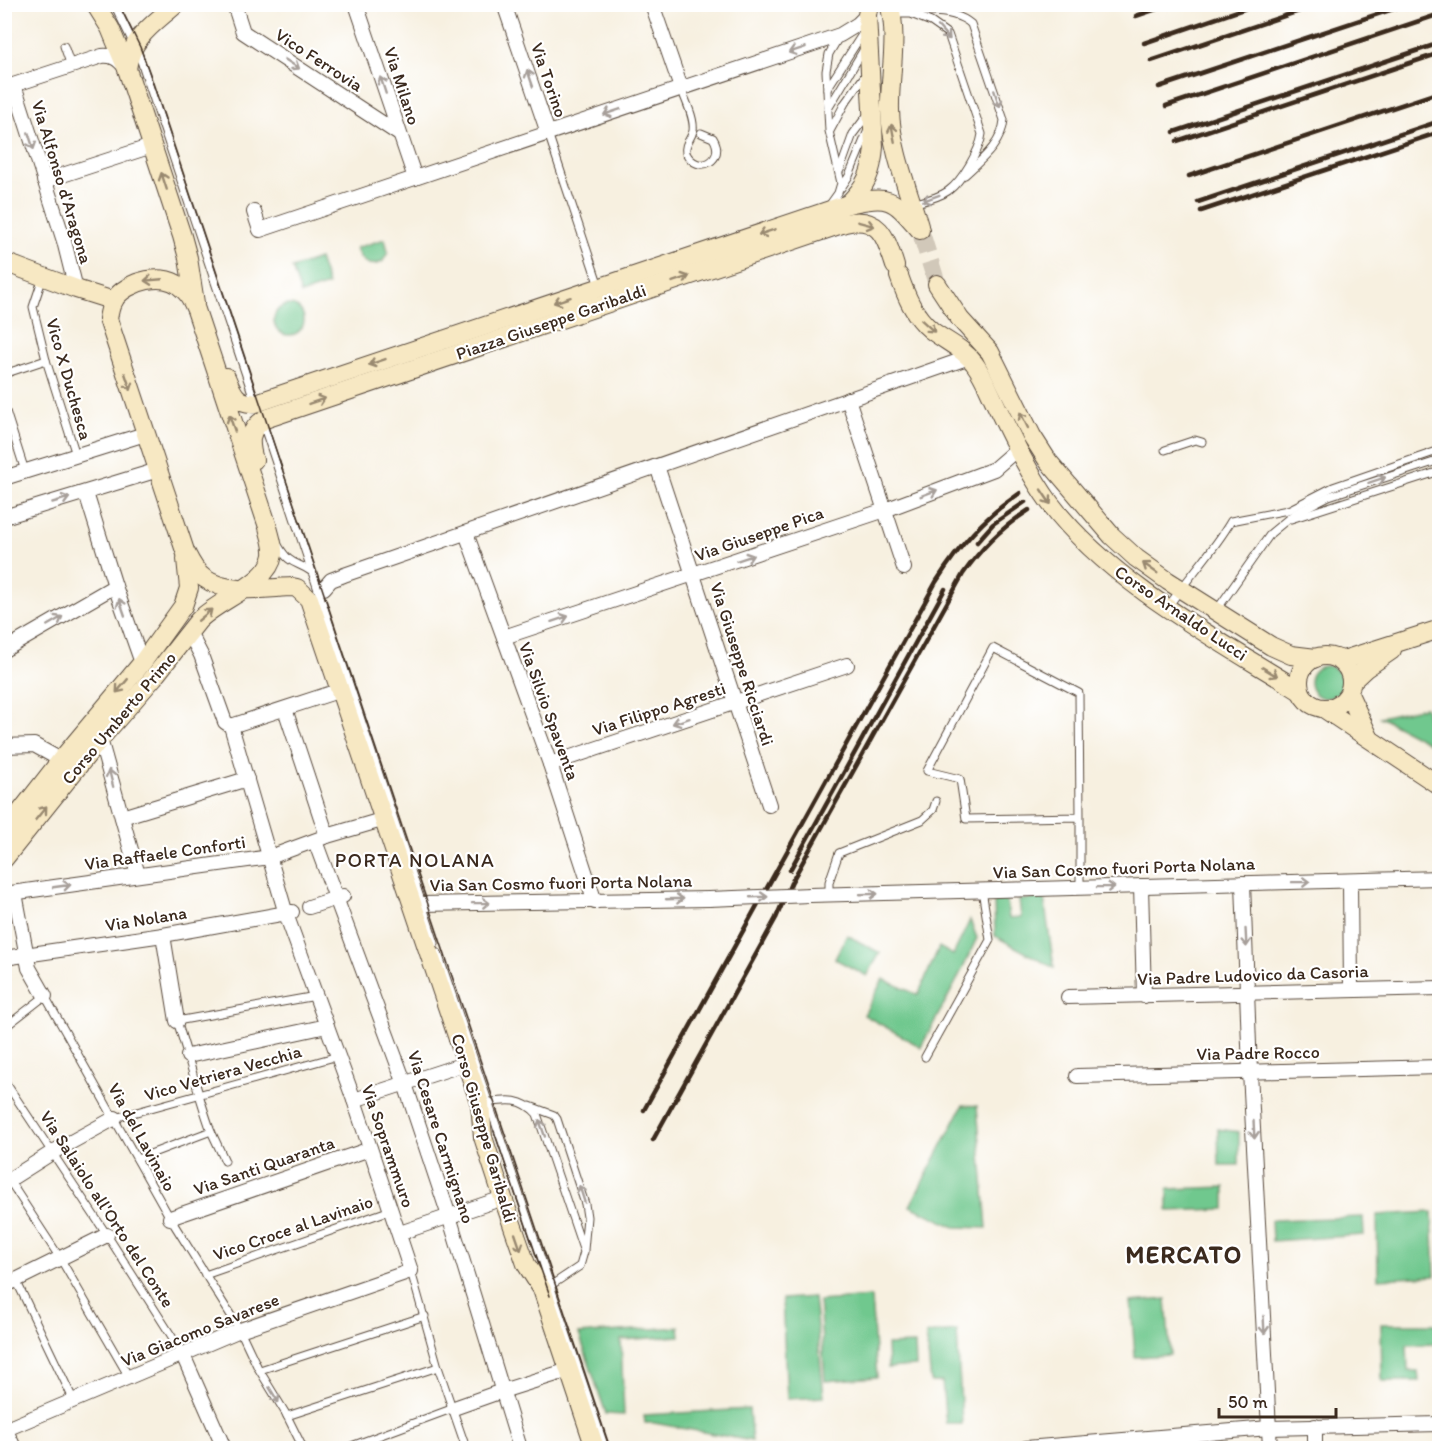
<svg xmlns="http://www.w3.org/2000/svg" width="1444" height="1453" viewBox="0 0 1444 1453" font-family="Itim,sans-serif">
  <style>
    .green { fill: #70c88e; stroke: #567956; stroke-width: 1.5 }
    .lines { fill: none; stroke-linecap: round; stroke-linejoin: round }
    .secondary-tunnel { stroke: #d1c8b9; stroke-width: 18; stroke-dasharray: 18 9; stroke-linecap: butt }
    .lane-casing { stroke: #57483b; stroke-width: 9 }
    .street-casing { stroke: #57483b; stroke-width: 16 }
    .secondary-casing { stroke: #57483b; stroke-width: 20 }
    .lane { stroke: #fff; stroke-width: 7 }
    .street { stroke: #fff; stroke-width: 14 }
    .secondary { stroke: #f7e8c3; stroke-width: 18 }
    .tram { stroke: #3b2a1e; stroke-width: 1.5 }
    .rail { stroke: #3b2a1e; stroke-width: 4.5 }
    .street-bridge-casing { stroke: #57483b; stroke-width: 16; stroke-linecap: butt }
    .street-bridge { stroke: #fff; stroke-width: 14 }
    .oneway { stroke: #a79f9a }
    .oneway2 { stroke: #998970 }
    .labels { text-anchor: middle; stroke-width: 4.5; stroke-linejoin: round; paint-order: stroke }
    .street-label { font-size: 18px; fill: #3b2a1e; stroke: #fff }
    .neighbourhood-label { font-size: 20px; letter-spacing: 1.5px; fill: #3b2a1e; stroke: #fff }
    .district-label { font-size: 24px; font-weight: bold; letter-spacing: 1.5px; fill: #3b2a1e; stroke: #fff }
  </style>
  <rect width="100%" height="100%" fill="#fff"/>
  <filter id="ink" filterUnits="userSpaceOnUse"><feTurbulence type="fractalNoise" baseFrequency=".0167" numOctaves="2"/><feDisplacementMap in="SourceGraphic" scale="12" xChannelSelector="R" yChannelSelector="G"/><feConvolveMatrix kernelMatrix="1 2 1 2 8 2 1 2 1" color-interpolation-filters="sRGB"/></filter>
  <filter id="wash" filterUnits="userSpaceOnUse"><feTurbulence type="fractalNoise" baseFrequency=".008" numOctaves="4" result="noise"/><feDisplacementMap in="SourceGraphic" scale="24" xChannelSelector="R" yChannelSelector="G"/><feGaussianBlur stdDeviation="1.35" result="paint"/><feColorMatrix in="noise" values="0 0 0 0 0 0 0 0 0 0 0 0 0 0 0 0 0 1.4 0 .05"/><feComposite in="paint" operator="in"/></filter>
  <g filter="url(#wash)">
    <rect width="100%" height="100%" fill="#f7f0e0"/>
    <g class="green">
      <path d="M385,239L388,252L383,261C370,269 360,262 356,248Z"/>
      <path d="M319,259L328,285L301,294L292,268Z"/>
      <circle cx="289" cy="320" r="15"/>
      <circle cx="1326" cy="682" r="16"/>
      <path d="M1425,707L1435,746L1380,717Z"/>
      <path d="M1044,898L1054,968L995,936L994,901L1007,900L1009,918L1021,917L1019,900Z"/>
      <path d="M970,920L977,938L956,982L921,1047L864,1015L883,979L918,995L939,947L953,955Z"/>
      <path d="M847,935L880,953L867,976L835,959Z"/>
      <path d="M963,1105L977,1106L987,1228L955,1227L910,1206Z"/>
      <path d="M1218,1129L1239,1132V1165H1219Z"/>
      <path d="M1225,1187V1209L1168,1211V1189Z"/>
      <path d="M1432,1212L1435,1276L1378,1279L1377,1215Z"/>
      <path d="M1363,1217L1364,1235L1272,1241L1271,1220Z"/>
      <path d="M814,1297L824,1397L787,1399L782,1299Z"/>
      <path d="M871,1297L877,1377L825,1381L819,1301Z"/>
      <path d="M1166,1299L1170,1355L1135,1357L1131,1302Z"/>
      <path d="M1381,1324H1435L1439,1344L1407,1345L1408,1371H1418L1419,1381H1382Z"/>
      <path d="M679,1327L680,1336L621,1340L624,1415L606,1414L579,1334Z"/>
      <path d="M957,1331L962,1424H946L942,1382H931L926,1334Z"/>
      <path d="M915,1344L916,1366L888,1368L887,1345Z"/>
      <path d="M749,1409L752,1441L654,1423H645L644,1415Z"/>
    </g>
  </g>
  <g filter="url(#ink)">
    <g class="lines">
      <path class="secondary-tunnel" d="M922,236L937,284"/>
      <g class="lane-casing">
        <g id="lane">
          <path d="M114,4L139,55L255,402"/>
          <path d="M913,13C932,11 956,11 971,24L1004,120C1002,144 981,160 965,175"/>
          <path d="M892,14H911L931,22L948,34L982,134C980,150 962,181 948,191C938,198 924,201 912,204"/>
          <path d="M64,46L71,66"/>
          <path d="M681,88C685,100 695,118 693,131C691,140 684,143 686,153C698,176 727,160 713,138L701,133"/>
          <path d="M827,89L863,33"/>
          <path d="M828,109L864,49"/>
          <path d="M830,131L845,103L866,74"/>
          <path d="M548,133L599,286"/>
          <path d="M840,170L853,134L868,114"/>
          <path d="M841,188L849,176L868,130"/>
          <path d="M828,207L838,193L841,183L829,131L826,71L829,54L839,37"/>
          <path d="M43,277L33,307L46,360L76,455"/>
          <path d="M4,374L46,360"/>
          <path d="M4,405L25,471"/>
          <path d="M263,424L435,943"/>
          <path d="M1165,450L1195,440L1202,442"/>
          <path d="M1291,519L1440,471"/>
          <path d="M278,545C291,567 295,560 312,572"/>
          <path d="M1168,607C1188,577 1213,552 1231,521L1288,510L1333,487L1440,450"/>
          <path d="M1216,611L1271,533L1294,514L1329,496L1440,460"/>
          <path d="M1080,817L1079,693L993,648L927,771L960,779L966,819L1080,817V888"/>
          <path d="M829,895V882L839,853L922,820L933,810L936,801"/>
          <path d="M438,953L605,1448"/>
          <path d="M4,1028L45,996L170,1218L240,1330L258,1368L286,1414L303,1448"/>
          <path d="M925,1057L990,940L982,890"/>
          <path d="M4,1080L107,1235L183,1354"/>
          <path d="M486,1103C507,1100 521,1097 537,1114L584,1252L580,1266L547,1288"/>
          <path d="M530,1106L554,1115L557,1119L585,1204L587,1217L584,1250"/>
          <path d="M115,1118L338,1056"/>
          <path d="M211,1131C198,1095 189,1058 177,1021L316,996"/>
          <path d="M137,1159L211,1131L225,1161"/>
          <path d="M9,1180L60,1258L129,1377"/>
          <path d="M411,1271L438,1367L466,1448"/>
          <path d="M205,1275L391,1210"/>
          <path d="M16,1280L74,1401"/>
          <path d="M260,1370L425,1316"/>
          <path d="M287,1416L438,1367"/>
          <path d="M4,1418L18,1448"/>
          <path d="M346,1448L454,1408"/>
        </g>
      </g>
      <g class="street-casing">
        <g id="street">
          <path d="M234,4L243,32L399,134"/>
          <path d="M356,4L415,178"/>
          <path d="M504,4L548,133"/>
          <path d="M652,4L681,88"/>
          <path d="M14,85L64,241L76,289"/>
          <path d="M4,88L102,56C113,55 118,59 125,67"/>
          <path d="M44,181L152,146"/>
          <path d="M254,212L260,230L840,35L858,24L867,15"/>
          <path d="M848,399L904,568"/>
          <path d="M657,466L769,805"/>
          <path d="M4,478L145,434"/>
          <path d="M86,493L115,586L142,663"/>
          <path d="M4,517L158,470"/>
          <path d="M466,533L550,764L595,902"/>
          <path d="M324,588L331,580L344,575L970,357"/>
          <path d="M504,637L885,510L994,469L1017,449"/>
          <path d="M4,650L115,586"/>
          <path d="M285,709L327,836"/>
          <path d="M231,726L341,690"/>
          <path d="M100,739L138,875"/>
          <path d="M4,746L34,745L61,760"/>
          <path d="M550,764L847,665"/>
          <path d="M122,817L247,779"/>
          <path d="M315,841L405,1084L449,1216L520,1448"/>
          <path d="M1350,881L1351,990"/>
          <path d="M1243,883L1250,1072L1270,1448"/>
          <path d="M1141,886L1144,996"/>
          <path d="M15,893L29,968L45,996"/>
          <path d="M4,894L270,857L327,836L385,819"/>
          <path d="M810,895L1440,878"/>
          <path d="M414,906L422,904L709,899"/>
          <path d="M309,907L343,896"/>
          <path d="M163,935L177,1021"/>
          <path d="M4,958L163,935L292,912"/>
          <path d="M1068,997L1440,988"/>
          <path d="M188,1056L327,1026"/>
          <path d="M1077,1076L1440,1067"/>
          <path d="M354,1100L467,1063"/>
          <path d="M4,1183L53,1152L115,1118"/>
          <path d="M170,1218L370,1149"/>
          <path d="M400,1233L503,1198"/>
          <path d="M4,1286L107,1235"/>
          <path d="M183,1355L224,1448"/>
          <path d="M454,1408L502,1391L569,1370"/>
          <path d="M1315,1426V1448"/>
          <path d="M4,1430L240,1330L411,1271L354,1100L286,914L231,726L225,722L201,655L189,632"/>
          <path d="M1026,1448L1269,1428L1440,1424"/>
        </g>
      </g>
      <g class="secondary-casing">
        <g id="secondary">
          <path d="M95,4L110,28L127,69L182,236L188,258L195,303"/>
          <path d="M889,4C899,36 889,77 890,110C891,149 908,189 919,226"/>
          <path d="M127,69C131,37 154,24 176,4"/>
          <path d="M848,204C866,186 872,173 874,147L867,15L869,4"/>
          <path d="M4,262L76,289L114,301"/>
          <path d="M899,276C906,296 914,316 931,330C945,341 963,348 974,363C984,376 990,393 997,407C1013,440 1029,474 1050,503C1108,581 1218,640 1300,691"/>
          <path d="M937,284L960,319L990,352L1032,436L1048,461L1112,536L1136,558L1168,581L1271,646L1291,655L1316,658"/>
          <path d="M226,377C232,392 237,405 256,403L848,204C891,195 892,198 920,230"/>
          <path d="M254,460C249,443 248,429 265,419L845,223C880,215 886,238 895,266"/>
          <circle cx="1325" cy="682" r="26"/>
          <path d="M1336,658L1343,660L1440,629"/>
          <path d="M1351,682L1366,668L1392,650"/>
          <path d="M1349,694L1369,737"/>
          <path d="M1323,708L1440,786"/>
          <path d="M4,833L61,760L142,663L183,606L189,588L186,559"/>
          <path d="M4,859L100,739L154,677L198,621C217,600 269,584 273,555C274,545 270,536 268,527L196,310C193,303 190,295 184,290C166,270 127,280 113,301C110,307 109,313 108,319L185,551C190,561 195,572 204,578C227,595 266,588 292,587L297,588L309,599L480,1104L483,1137L503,1198L526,1264L542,1289L595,1448"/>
        </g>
      </g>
      <use href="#lane" class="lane"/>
      <use href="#street" class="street"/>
      <use href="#secondary" class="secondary"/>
      <g class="tram">
        <path d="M119,4L140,47L150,74L610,1448"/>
        <path d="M494,1131L550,1296"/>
      </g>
      <g class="rail">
        <path d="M1136,16L1171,4"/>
        <path d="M1144,43L1258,4"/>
        <path d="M1151,61L1320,4"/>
        <path d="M1159,87L1408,4"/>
        <path d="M1166,106L1440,14"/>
        <path d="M1174,132L1440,43"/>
        <path d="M1177,141L1440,53"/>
        <path d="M1189,176L1440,92"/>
        <path d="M1198,202L1440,121"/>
        <path d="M1201,211L1440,132"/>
        <path d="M977,542L993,524L1025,502"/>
        <path d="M790,870L945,589"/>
        <path d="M644,1110L936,582C959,546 984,517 1020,493"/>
        <path d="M653,1140L776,918L791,883L963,574C981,548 1002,527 1029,510"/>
      </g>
      <g class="street-bridge-casing">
        <path id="street-bridge" d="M709,899L810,895"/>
      </g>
      <use href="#street-bridge" class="street-bridge"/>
    </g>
    <defs><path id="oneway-shaft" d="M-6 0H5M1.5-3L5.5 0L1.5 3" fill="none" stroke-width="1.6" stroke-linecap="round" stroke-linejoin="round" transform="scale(1.5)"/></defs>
    <g class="oneway">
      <use href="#oneway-shaft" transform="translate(944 33) rotate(48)"/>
      <use href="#oneway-shaft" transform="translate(797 50) rotate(162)"/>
      <use href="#oneway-shaft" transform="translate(292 64) rotate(33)"/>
      <use href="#oneway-shaft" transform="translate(530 78) rotate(-109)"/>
      <use href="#oneway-shaft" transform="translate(383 85) rotate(-108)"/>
      <use href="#oneway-shaft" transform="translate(997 99) rotate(72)"/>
      <use href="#oneway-shaft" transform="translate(612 112) rotate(161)"/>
      <use href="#oneway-shaft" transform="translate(31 141) rotate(72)"/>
      <use href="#oneway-shaft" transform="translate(931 198) rotate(160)"/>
      <use href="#oneway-shaft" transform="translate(1377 480) rotate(-18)"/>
      <use href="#oneway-shaft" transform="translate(929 493) rotate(-21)"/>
      <use href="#oneway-shaft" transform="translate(61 500) rotate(-16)"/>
      <use href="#oneway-shaft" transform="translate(745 558) rotate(-19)"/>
      <use href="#oneway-shaft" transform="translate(122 607) rotate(-109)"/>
      <use href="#oneway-shaft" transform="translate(560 619) rotate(-18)"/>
      <use href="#oneway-shaft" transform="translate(55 621) rotate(-30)"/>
      <use href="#oneway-shaft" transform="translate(681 721) rotate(162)"/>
      <use href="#oneway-shaft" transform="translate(111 778) rotate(-104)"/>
      <use href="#oneway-shaft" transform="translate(1301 882) rotate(-1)"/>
      <use href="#oneway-shaft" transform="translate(62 886) rotate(-8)"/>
      <use href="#oneway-shaft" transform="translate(1106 887) rotate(-1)"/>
      <use href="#oneway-shaft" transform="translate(869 894) rotate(-2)"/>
      <use href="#oneway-shaft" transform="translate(759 897) rotate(-2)"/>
      <use href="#oneway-shaft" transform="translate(675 899) rotate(-2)"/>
      <use href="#oneway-shaft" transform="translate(481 903) rotate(-1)"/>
      <use href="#oneway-shaft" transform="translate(1246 938) rotate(87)"/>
      <use href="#oneway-shaft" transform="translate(542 1128) rotate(-109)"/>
      <use href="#oneway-shaft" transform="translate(1254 1130) rotate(87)"/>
      <use href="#oneway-shaft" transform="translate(582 1194) rotate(-108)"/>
      <use href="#oneway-shaft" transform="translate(1264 1325) rotate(87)"/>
      <use href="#oneway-shaft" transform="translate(274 1395) rotate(59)"/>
    </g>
    <g class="oneway2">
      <use href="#oneway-shaft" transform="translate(893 133) rotate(-101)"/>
      <use href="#oneway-shaft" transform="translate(164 181) rotate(-108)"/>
      <use href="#oneway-shaft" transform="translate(866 224) rotate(15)"/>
      <use href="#oneway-shaft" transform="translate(767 232) rotate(162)"/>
      <use href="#oneway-shaft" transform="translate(681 279) rotate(-19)"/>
      <use href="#oneway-shaft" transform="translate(153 280) rotate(175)"/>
      <use href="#oneway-shaft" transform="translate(562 300) rotate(162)"/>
      <use href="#oneway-shaft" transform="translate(928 326) rotate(42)"/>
      <use href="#oneway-shaft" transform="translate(377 362) rotate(161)"/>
      <use href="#oneway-shaft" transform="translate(128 382) rotate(71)"/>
      <use href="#oneway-shaft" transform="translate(317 401) rotate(-19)"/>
      <use href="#oneway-shaft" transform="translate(1024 420) rotate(-116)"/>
      <use href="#oneway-shaft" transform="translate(232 423) rotate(-109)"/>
      <use href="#oneway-shaft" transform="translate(1046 497) rotate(56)"/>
      <use href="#oneway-shaft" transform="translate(1150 568) rotate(-145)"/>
      <use href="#oneway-shaft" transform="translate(205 615) rotate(-40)"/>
      <use href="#oneway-shaft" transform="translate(1270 672) rotate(31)"/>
      <use href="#oneway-shaft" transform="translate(122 686) rotate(130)"/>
      <use href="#oneway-shaft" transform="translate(41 813) rotate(-51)"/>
      <use href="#oneway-shaft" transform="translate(518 1242) rotate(71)"/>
    </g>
  </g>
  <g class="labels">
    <g class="street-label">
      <text transform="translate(319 60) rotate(33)" y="6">Vico Ferrovia</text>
      <text transform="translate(549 80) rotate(71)" y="6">Via Torino</text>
      <text transform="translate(402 86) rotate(72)" y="6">Via Milano</text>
      <text transform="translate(62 182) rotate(73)" y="6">Via Alfonso d'Aragona</text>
      <text transform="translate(551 322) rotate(-19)" y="6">Piazza Giuseppe Garibaldi</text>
      <text transform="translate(69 379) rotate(74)" y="6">Vico X Duchesca</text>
      <text transform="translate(759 534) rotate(-19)" y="6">Via Giuseppe Pica</text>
      <text transform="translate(1181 613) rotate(34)" y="6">Corso Arnaldo Lucci</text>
      <text transform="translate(742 664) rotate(72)" y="6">Via Giuseppe Ricciardi</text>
      <text transform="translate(659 709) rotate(-18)" y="6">Via Filippo Agresti</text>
      <text transform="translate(549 711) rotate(70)" y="6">Via Silvio Spaventa</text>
      <text transform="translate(119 718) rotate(-50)" y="6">Corso Umberto Primo</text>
      <text transform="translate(165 853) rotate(-8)" y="6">Via Raffaele Conforti</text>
      <text transform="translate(1124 868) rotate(-2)" y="6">Via San Cosmo fuori Porta Nolana</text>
      <text transform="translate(561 883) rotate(-1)" y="6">Via San Cosmo fuori Porta Nolana</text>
      <text transform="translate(146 919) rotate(-9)" y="6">Via Nolana</text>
      <text transform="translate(1253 975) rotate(-2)" y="6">Via Padre Ludovico da Casoria</text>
      <text transform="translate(1258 1053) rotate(-1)" y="6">Via Padre Rocco</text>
      <text transform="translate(223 1073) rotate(-16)" y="6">Vico Vetriera Vecchia</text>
      <text transform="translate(484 1128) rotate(74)" y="6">Corso Giuseppe Garibaldi</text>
      <text transform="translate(142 1137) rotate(61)" y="6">Via del Lavinaio</text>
      <text transform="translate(441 1137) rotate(72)" y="6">Via Cesare Carmignano</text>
      <text transform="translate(388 1146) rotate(71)" y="6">Via Soprammuro</text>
      <text transform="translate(264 1166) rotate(-19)" y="6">Via Santi Quaranta</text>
      <text transform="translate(107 1209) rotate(57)" y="6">Via Salaiolo all'Orto del Conte</text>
      <text transform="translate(293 1228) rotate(-19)" y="6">Vico Croce al Lavinaio</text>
      <text transform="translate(200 1330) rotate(-22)" y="6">Via Giacomo Savarese</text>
    </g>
    <g class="neighbourhood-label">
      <text x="415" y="867">PORTA NOLANA</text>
    </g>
    <g class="district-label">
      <text x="1184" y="1263">MERCATO</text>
    </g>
  </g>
  <rect width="1444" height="1453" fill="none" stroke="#fff" stroke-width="24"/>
  <path d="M1219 1408v9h117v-9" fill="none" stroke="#3b2a1e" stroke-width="3"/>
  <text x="1228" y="1408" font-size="18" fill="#3b2a1e" stroke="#ffffff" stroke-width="4.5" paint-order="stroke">50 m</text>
</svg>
